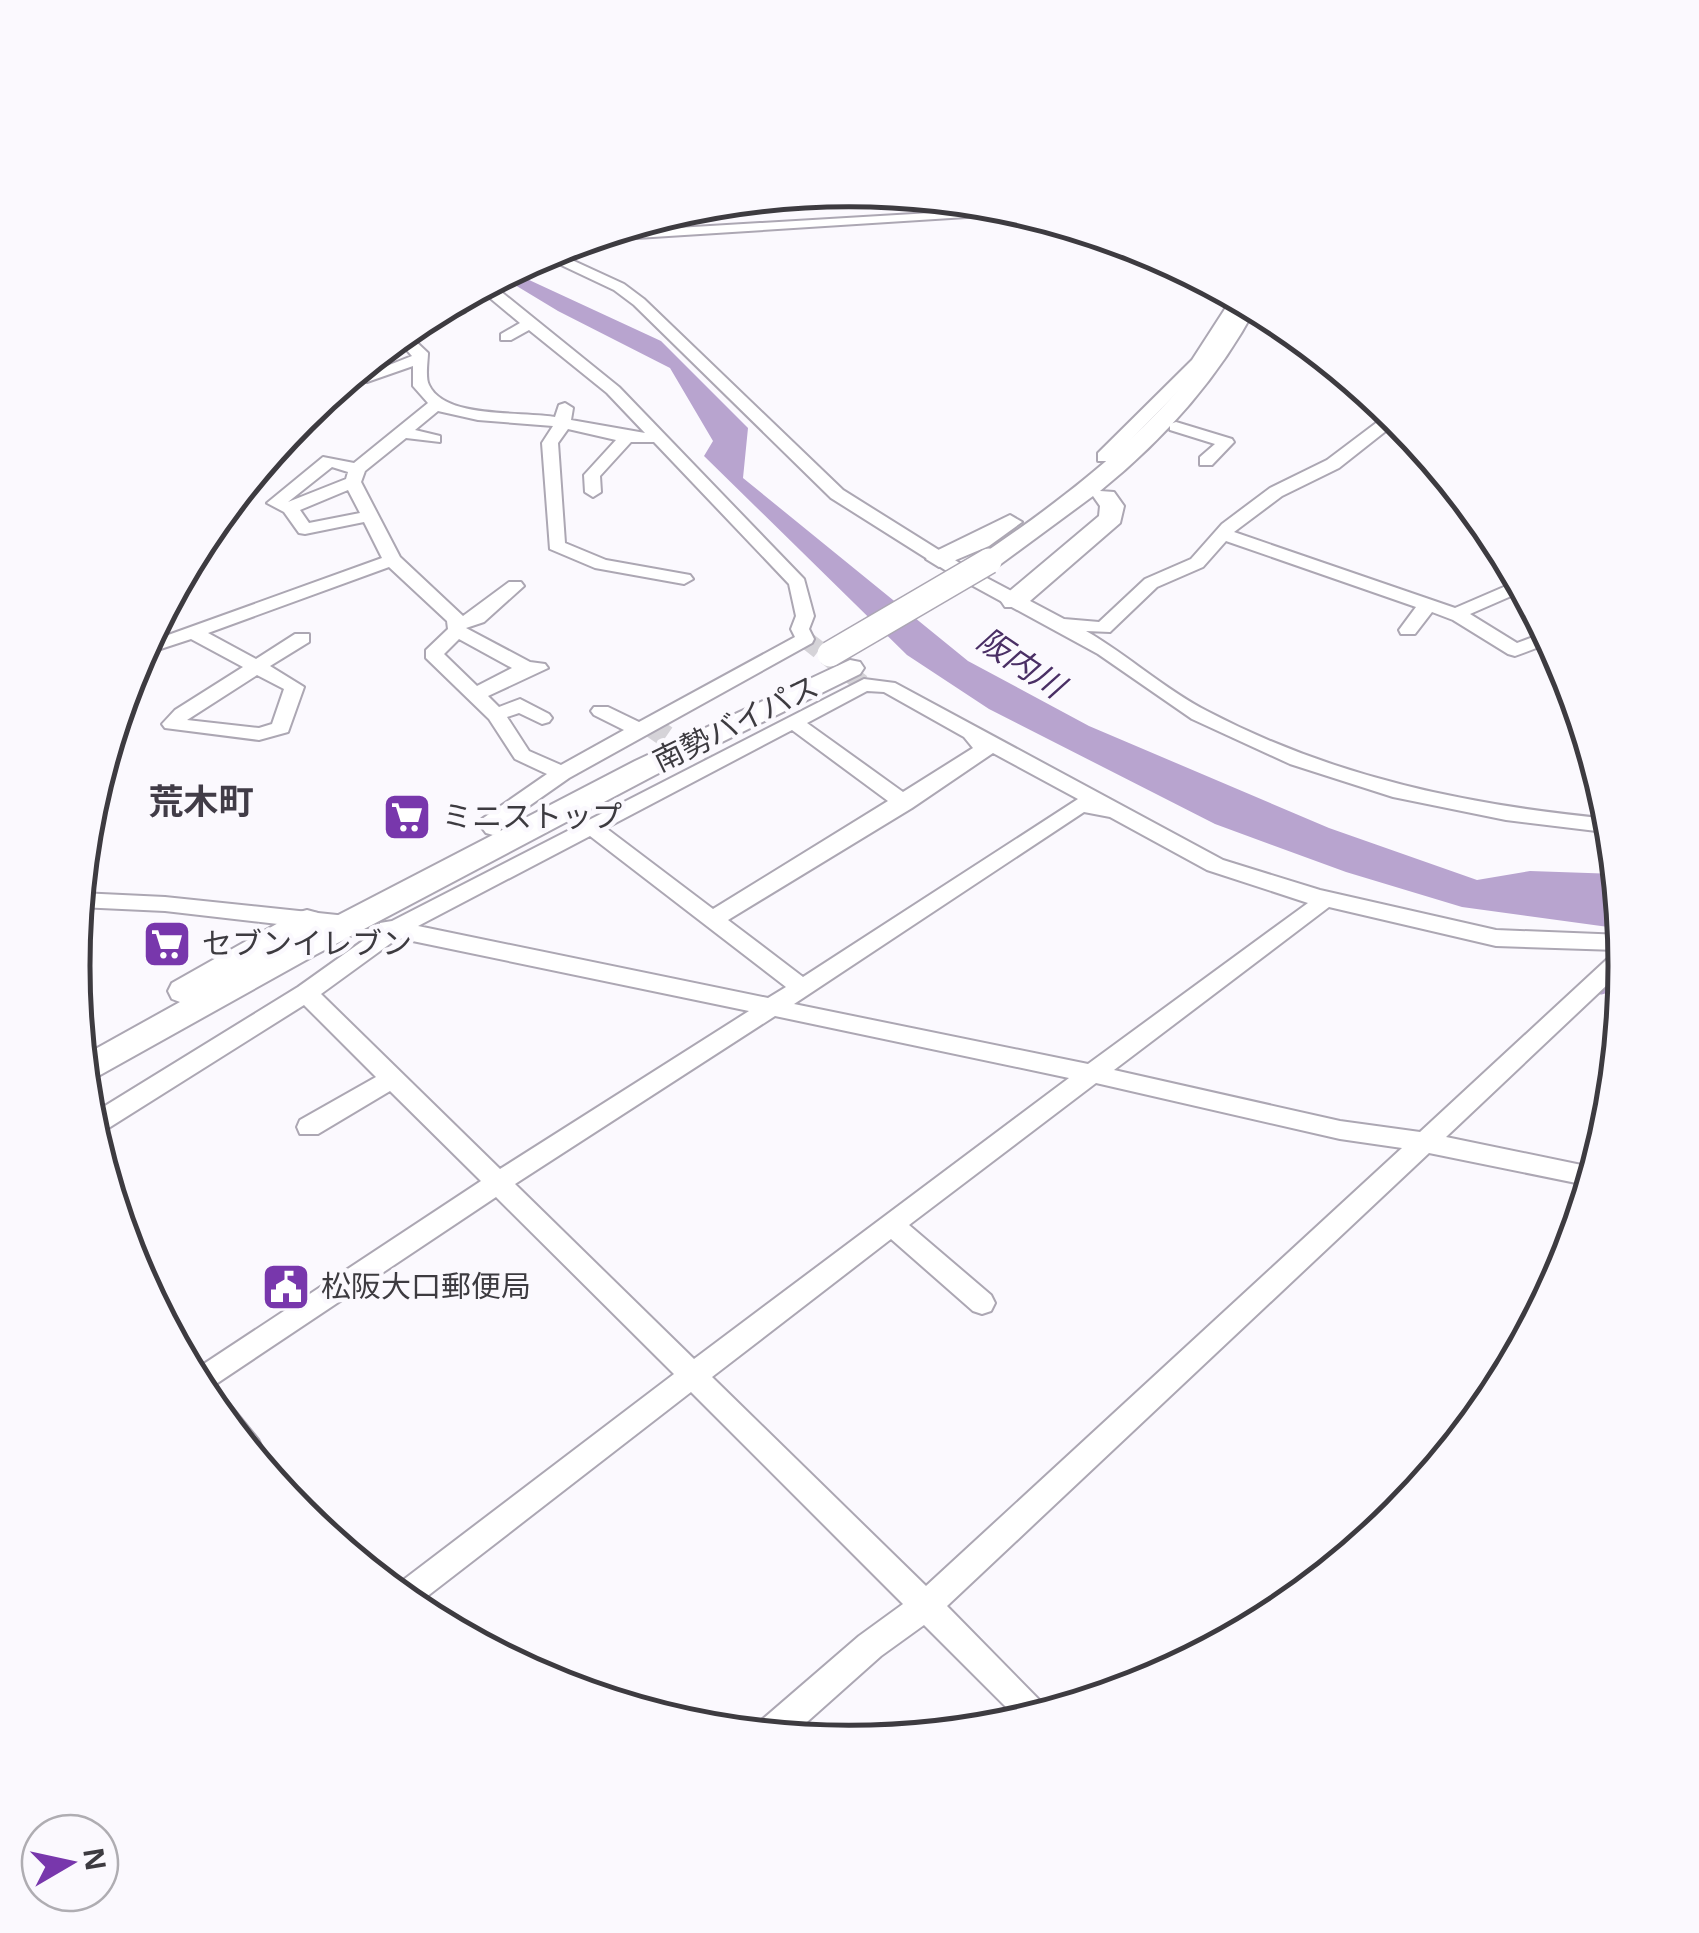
<svg xmlns="http://www.w3.org/2000/svg" width="1699" height="1933" viewBox="0 0 1699 1933" font-family="'Noto Sans','Noto Sans JP',sans-serif">
  <style>
    .water { fill: #b8a4cf }
    .lines { fill: none; stroke-linecap: round; stroke-linejoin: round }
    .stream { stroke: #b8a4cf; stroke-width: 5 }
    .minor-tunnel-far1 { stroke: #d5d3d8; stroke-width: 18; stroke-dasharray: 18 9; stroke-linecap: butt }
    .minor-tunnel { stroke: #d5d3d8; stroke-width: 22; stroke-dasharray: 22 11; stroke-linecap: butt }
    .minor-casing { stroke: #aca7b3; stroke-width: 4 }
    .major-casing { stroke: #aca7b3; stroke-width: 3 }
    .highway-casing { stroke: #aca7b3; stroke-width: 4 }
    .minor { fill: #fff; fill-rule: evenodd }
    .major { fill: #fff; fill-rule: evenodd }
    .highway { fill: #fff; fill-rule: evenodd }
    .highway-bridge-casing { stroke: #aca7b3; stroke-width: 28; stroke-linecap: butt }
    .highway-bridge { stroke: #fff; stroke-width: 25 }
    .labels { text-anchor: middle; stroke-width: 9; stroke-linejoin: round; paint-order: stroke }
    .street-label { font-size: 30px; fill: #3d3b40; stroke: #fbf9fe }
    .poi-label { font-size: 30px; fill: #3d3b40; stroke: #fbf9fe; text-anchor: start }
    .water-label { font-size: 32px; font-style: italic; fill: #4a2f65; stroke: #fbf9fe }
    .quarter-label { font-size: 35px; font-weight: bold; fill: #413c47; stroke: #fbf9fe }
    .rim { fill: none; stroke: #3d3b40; stroke-width: 5 }
  </style>
  <rect width="100%" height="100%" fill="#fbf9fe"/>
  <path class="water" d="M525,263L527,279L661,341L748,428L743,478L968,661L1089,726L1329,828L1477,880L1530,871L1617,874L1623,929L1462,907L1346,872L1215,824L989,709L907,655L704,456L713,441L670,368L558,311L500,276Z"/>
  <g class="lines">
    <path class="stream" d="M1601,992L1625,985"/>
    <path class="minor-tunnel-far1" d="M805,639L864,685"/>
    <path class="minor-tunnel" d="M648,724L709,766"/>
    <g class="minor-casing">
      <g id="minor">
        <path d="M722,202L677,228L1015,208L1031,213L573,242C600,234 631,236 654,228C678,220 696,205 722,202Z"/>
        <path d="M550,250L624,284L644,299L843,490L966,567L1064,619L1099,622L1145,579L1191,559L1222,524L1270,488L1327,460L1392,411L1401,419L1339,468L1282,496L1234,532L1455,608L1520,580L1525,590L1470,614L1517,643L1541,634L1548,636L1560,656L1539,647L1515,656L1508,654L1453,620L1432,612L1415,634H1401L1399,630L1416,607L1226,541L1203,567L1157,587L1110,632L1086,631C1128,655 1164,689 1207,711C1334,778 1471,806 1612,819L1613,833L1506,820L1393,797L1290,764L1192,719L1098,654L953,575L831,498L634,305L614,290L540,255Z"/>
        <path d="M489,282L619,387L804,579L814,616L809,629L814,639L812,643L569,778L502,825L500,833L493,835L486,833L479,824L482,819L547,774L515,759L489,719L426,658V650L448,629L447,621L389,567L208,633L256,659L295,634H309V642L270,666L304,687L288,732L259,740L165,728L162,724L175,710L243,667L191,639L139,656L146,643L382,558L364,522L305,534L299,533L284,512L267,503L323,457L354,463L428,403L413,386V366L367,382L359,377L412,356L396,338C411,326 448,301 465,312L411,337L428,353C428,360 425,378 429,385C445,419 520,411 555,417L559,405L565,403L573,408L571,420L645,433L607,393L529,330L511,340H501V334L520,323L478,288ZM438,411L478,420L553,426L542,443L550,549L595,568L684,584L693,579L690,575L606,560L565,543L558,443L568,429L616,440L584,475L585,492L593,497L601,492L600,476L631,442H654L789,584L796,616L791,629L795,637L639,722L608,707H594L591,711L594,715L624,730L561,765L529,751L507,717L519,713L542,724L549,722L552,718L549,714L520,699L499,707L488,696L548,668L545,664L530,662L466,628L484,622L524,586L521,582H509L463,616L400,557L361,482L365,471L406,438L440,442V436L415,430ZM332,467L348,472L346,479L288,502ZM348,490L360,513L309,523L300,510ZM459,639L512,668L477,686L444,654ZM257,675L284,689L272,724L259,728L187,720Z"/>
        <path d="M1234,295L1246,301L1202,367L1110,461H1098V453L1192,360Z"/>
        <path d="M1176,422L1232,439L1234,442L1212,465H1200V457L1215,444L1170,430V424Z"/>
        <path d="M864,679L895,683L1223,860L1320,890L1496,930L1623,935L1626,967L1446,1137L1596,1168L1591,1186L1429,1153L947,1606L1052,1713L1021,1722L924,1625L881,1656L789,1738L753,1734L757,1724L859,1636L903,1604L691,1392L412,1608L390,1590L674,1374L496,1197L201,1394L190,1373L481,1181L390,1091L318,1134H300L297,1127L300,1120L376,1077L304,1005L99,1134L93,1135L87,1117L298,987L378,930L380,923L392,921ZM867,691L884,692L964,737L973,748L903,792L807,723ZM792,730L888,801L713,909L606,828ZM993,753L1078,799L803,977L728,920L912,808ZM1084,812L1110,817L1207,870L1308,903L1088,1064L794,1004ZM590,836L786,987L768,998L418,926ZM1329,907L1496,946L1617,950L1420,1132L1340,1121L1114,1070ZM398,938L749,1011L500,1169L321,994ZM775,1016L1069,1078L694,1359L515,1184ZM1096,1083L1340,1139L1402,1148L926,1586L712,1377L891,1239L973,1311L982,1314L991,1311L995,1303L991,1295L909,1225Z"/>
        <path d="M80,893L165,897L356,917L367,925L356,933L165,911L79,907Z"/>
      </g>
    </g>
    <g class="major-casing">
      <path id="major" d="M200,1377L212,1382L259,1440L264,1451L259,1462L203,1398L194,1380Z"/>
    </g>
    <g class="highway-casing">
      <g id="highway">
        <path d="M1240,299L1256,307C1218,379 1163,440 1100,491L1114,492L1124,506L1120,523L1023,607H1005L1001,601L1005,595L1099,516L1100,506L1093,496L998,566H980L976,561L980,556C1058,503 1136,444 1195,370C1212,347 1225,323 1240,299Z"/>
        <path d="M1010,515L1022,522L989,546L939,567L926,559L930,554Z"/>
        <path d="M850,660L860,662L864,668L860,674L655,775L315,955L84,1084L81,1057L180,1002L172,999L168,991L172,983L296,913L307,910L318,913L321,924L635,761Z"/>
      </g>
    </g>
    <use href="#minor" class="minor"/>
    <use href="#major" class="major"/>
    <use href="#highway" class="highway"/>
    <g class="highway-bridge-casing">
      <path id="highway-bridge" d="M830,654L989,561"/>
    </g>
    <use href="#highway-bridge" class="highway-bridge"/>
  </g>
  <defs>
    <g id="supermarket-square" transform="scale(2.5)"><rect x="-9" y="-9" width="18" height="18" rx="4" fill="#7837ac" stroke="#fbf9fe"/><path d="M-6-5.5h2.5l.6 2H6L4.5 2H-2.5L-4.4-4H-6ZM-1.5 3.2a1.3 1.3 0 1 0 .1 0ZM3 3.2a1.3 1.3 0 1 0 .1 0Z" fill="#fff"/></g>
    <g id="civic-square" transform="scale(2.5)"><rect x="-9" y="-9" width="18" height="18" rx="4" fill="#7837ac" stroke="#fbf9fe"/><path d="M-.6-6.5H3V-4.5H.6V-3L4-1V1h2V6H-6V1h2V-1L-.6-3ZM-1.2 2.5V6h2.4V2.5Z" fill="#fff"/></g>
  </defs>
  <g fill-rule="evenodd">
    <use href="#supermarket-square" x="407" y="817"/>
    <use href="#supermarket-square" x="167" y="944"/>
    <use href="#civic-square" x="286" y="1287"/>
  </g>
  <g class="labels">
    <g class="street-label">
      <text transform="translate(736 724) rotate(-26)" y="10">南勢バイパス</text>
    </g>
    <g class="poi-label">
      <text x="442" y="827">ミニストップ</text>
      <text x="202" y="954">セブンイレブン</text>
      <text x="321" y="1297">松阪大口郵便局</text>
    </g>
    <g class="water-label">
      <text transform="translate(1021 663) rotate(34)" y="11">阪内川</text>
    </g>
    <g class="quarter-label">
      <text x="201" y="814">荒木町</text>
    </g>
  </g>
  <path d="M0 0H1699V1933H0ZM90 966a759 759 0 1 1 1518 0a759 759 0 1 1-1518 0Z" fill="#fbf9fe" fill-rule="evenodd"/>
  <path class="rim" d="M90 966a759 759 0 1 1 1518 0a759 759 0 1 1-1518 0Z"/>
  <g transform="translate(70 1863) rotate(81)"><circle r="48" fill="#fbf9fe" stroke="#afadb2" stroke-width="2.5"/>
  <path d="M0-8L18 38L0 25L-18 38Z" fill="#7837ac"/>
  <text y="-15" font-size="28" font-weight="bold" text-anchor="middle" fill="#3d3b40">N</text>
  </g>
</svg>
